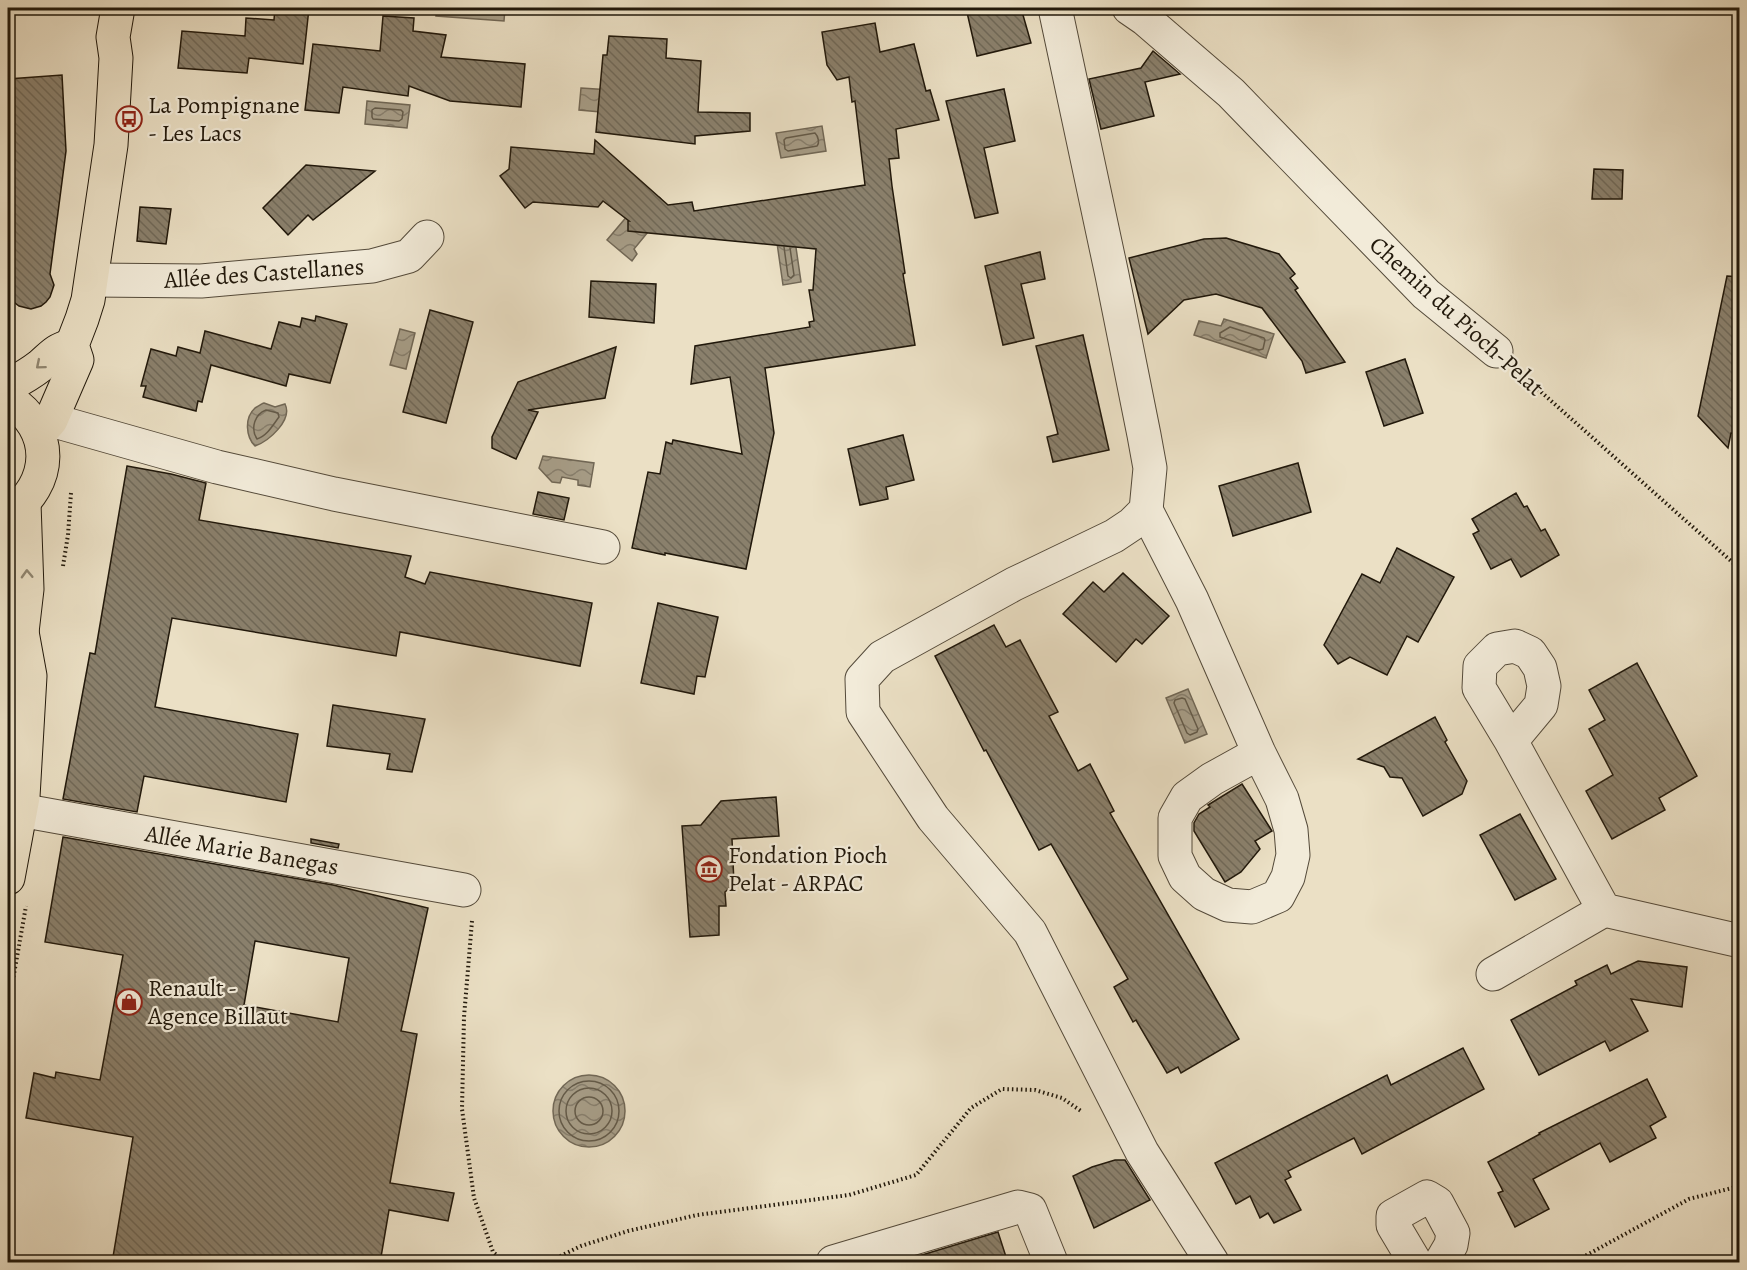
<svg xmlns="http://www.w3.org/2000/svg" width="1747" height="1270" viewBox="0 0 1747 1270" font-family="Alegreya,serif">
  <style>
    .water { fill: url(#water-waves); stroke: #716755; stroke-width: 1.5 }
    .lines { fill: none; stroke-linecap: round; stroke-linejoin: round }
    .shore { stroke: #645a48; stroke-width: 1.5 }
    .building { fill: url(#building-back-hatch); stroke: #21180b; stroke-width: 1.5; fill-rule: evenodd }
    .minor-casing { stroke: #544a3a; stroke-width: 35 }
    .major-casing { stroke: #21180b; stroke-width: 35 }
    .path { stroke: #21180b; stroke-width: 4; stroke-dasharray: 1.5 3; stroke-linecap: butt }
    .minor { stroke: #f2ebd9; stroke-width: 33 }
    .major { stroke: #ebe0c5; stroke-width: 33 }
    .oneway { stroke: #908671 }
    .labels { text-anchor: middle; stroke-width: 4.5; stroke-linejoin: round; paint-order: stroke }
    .poi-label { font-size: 24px; fill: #21180b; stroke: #f2ebd9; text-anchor: start }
    .street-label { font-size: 24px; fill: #21180b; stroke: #f2ebd9 }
  </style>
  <defs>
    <pattern id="water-waves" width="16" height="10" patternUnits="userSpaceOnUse" patternTransform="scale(1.5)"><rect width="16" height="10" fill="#a69c86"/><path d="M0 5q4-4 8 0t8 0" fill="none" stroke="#877e6c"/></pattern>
    <pattern id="building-back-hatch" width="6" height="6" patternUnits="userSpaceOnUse" patternTransform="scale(1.5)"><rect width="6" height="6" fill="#8a806c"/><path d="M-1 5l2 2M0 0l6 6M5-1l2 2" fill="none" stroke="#706857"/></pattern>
  </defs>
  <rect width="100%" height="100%" fill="#ebe0c5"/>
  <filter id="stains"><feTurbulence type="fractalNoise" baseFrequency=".00333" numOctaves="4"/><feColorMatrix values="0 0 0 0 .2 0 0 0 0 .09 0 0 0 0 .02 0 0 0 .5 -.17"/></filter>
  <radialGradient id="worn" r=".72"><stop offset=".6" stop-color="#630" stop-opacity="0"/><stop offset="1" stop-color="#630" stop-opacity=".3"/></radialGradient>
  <g class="water">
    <path d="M437,8H505L504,21L436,16Z"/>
    <path d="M581,88L626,91L623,114L579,110Z"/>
    <path d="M367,101L410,105L407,128L365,124Z"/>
    <path d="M822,126L826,151L781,158L776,133Z"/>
    <path d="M645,195C661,197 659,193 666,210L634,249L637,254L632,261L607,240Z"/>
    <path d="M790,206L801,282L783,285L772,208Z"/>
    <path d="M1224,319L1274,334L1266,358L1194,335L1199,321L1221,326Z"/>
    <path d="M400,329L415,333L406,369L390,365Z"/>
    <path d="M264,403L275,407L285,404C293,420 269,441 255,446C246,437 244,418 255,408C255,408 263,403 264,403Z"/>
    <path d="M543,456L594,463L590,487L578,485V480L562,477L560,483L552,482L539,468Z"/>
    <path d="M1188,689L1207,734L1185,743L1166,698Z"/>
    <circle cx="589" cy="1111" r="36"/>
  </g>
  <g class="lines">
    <g class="shore">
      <path d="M443,8L445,11L496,14L499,12V8"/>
      <path d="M375,108L401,110L403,112L402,119L399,121L373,119L372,117V110Z"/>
      <path d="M815,133C818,136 820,143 817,146L788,151L785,149L784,140L786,138Z"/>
      <path d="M784,247L788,276L791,278L794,275L790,248"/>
      <path d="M1230,327L1264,338L1265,340L1263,349L1259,350L1220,337V333Z"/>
      <path d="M266,410L278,413L279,417C273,425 267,436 257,439C250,428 255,414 266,410Z"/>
      <path d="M1182,698L1185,699L1198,729L1197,732L1190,735L1187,733L1174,703L1175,700Z"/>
      <circle cx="589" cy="1111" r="30"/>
      <circle cx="589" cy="1111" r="23"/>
      <circle cx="589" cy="1111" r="14"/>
    </g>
  </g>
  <g class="building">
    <path d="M275,8H309L303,64L249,58L247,73L178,68L182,31L245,36L246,18L274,20Z"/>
    <path d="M966,8H1021L1031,43L977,56Z"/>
    <path d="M383,16L414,18L413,31L446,35L441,57L525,64L521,107L450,101L409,86L408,96L343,87L339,113L305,110L313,44L380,51Z"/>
    <path d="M875,23L880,52L914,44L926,91L930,90L939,120L896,129L899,158L889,159L892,186L905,273L903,274L915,345L765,368L774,433L746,569L665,553V555L632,548L648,472L660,474L666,442L672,444L673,440L742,454L730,377L691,384L695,346L810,327L809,322L814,321L809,290H813L816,249L628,231V221H629L603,201L598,207L533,202L525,208L500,176L509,169L511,147L594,154L595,140L668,205L692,202L694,211L865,185L855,101L852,102L849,77L837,80L827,65L822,32Z"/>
    <path d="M609,36L667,39L666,58L701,61L698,112L750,113V131L695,136V144L596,132L603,55H607Z"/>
    <path d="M1153,51L1180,74L1145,82L1154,116L1101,129L1089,79L1141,68Z"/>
    <path d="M62,75L66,151L50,274L54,285L50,297L46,302L41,306L31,309L19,306L15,303L11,298L8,287V79Z"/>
    <path d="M1004,89L1015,141L984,148L998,213L975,218L946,101Z"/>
    <path d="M306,165L375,171L313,220L308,215L288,235L263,208Z"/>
    <path d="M1594,169L1623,170L1622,199H1592Z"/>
    <path d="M140,207L171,209L166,244L137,241Z"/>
    <path d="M1226,238L1279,254L1295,274L1290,278L1298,288L1295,290L1345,362L1306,373L1302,361L1262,308L1216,294L1184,300L1148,334L1129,258L1204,239Z"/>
    <path d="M1040,252L1045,279L1021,284L1034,338L1003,345L985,266Z"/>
    <path d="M1727,276L1740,277V434L1731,433L1728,448L1698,416Z"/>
    <path d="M591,281L656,284L654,323L589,317Z"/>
    <path d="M430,310L473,322L446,423L403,412Z"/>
    <path d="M316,316L347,324L330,383L289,374L286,386L211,365L202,402L198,401L196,411L143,397L146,386H141L151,349L176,356L178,347L200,353L205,331L271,349L279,322L300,327L302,318L315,321Z"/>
    <path d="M1083,335L1109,450L1053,462L1047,437L1058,434L1036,346Z"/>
    <path d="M616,347L605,398L528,410L538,412L516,459L492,448V437L518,382Z"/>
    <path d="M1405,359L1423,413L1384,426L1366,372Z"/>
    <path d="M903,435L914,480L886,487L888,499L860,505L848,449Z"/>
    <path d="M1298,463L1311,512L1233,536L1219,486Z"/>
    <path d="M127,466L171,474L206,483L199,520L411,556L405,577L425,584L430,572L592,603L580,666L400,632L396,656L172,618L155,707L298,734L286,802L144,776L137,812L63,799L90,653L95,654Z"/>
    <path d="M538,492L569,498L564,520L533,514Z"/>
    <path d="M1516,493L1524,507L1527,506L1541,531L1545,529L1559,555L1521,577L1511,559L1491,569L1473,534L1479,531L1472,519Z"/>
    <path d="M1397,548L1454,577L1418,642L1407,636L1387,675L1350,657L1338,664L1324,645L1362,574L1380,583Z"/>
    <path d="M1123,573L1169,616L1142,644L1136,639L1116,662L1063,614L1093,582L1104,592Z"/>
    <path d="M658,603L718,617L705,677L697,676L694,694L641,683Z"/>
    <path d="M994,625L1006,647L1020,640L1058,712L1049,716L1078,771L1090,764L1114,811L1110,813L1239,1039L1181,1073L1178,1067L1167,1073L1136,1020L1133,1022L1114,987L1128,979L1051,844L1039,850L986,750L984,751L935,656Z"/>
    <path d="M1637,663L1697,776L1659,798L1665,810L1612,839L1586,791L1613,775L1589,729L1605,720L1589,690Z"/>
    <path d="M333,705L425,719L412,772L387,769L390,754L327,746Z"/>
    <path d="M1435,717L1447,740L1445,742L1467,781L1462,794L1423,816L1402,778L1390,777L1384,767L1358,759Z"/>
    <path d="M1242,784L1272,831L1255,841L1260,849L1241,872L1225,882L1194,831V823L1199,814L1210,807L1208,805Z"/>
    <path d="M776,797L779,836L732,839L734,884L725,892L726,906H719V935L690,937L682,826L701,825L721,801Z"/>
    <path d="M1520,814L1556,879L1515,900L1480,835Z"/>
    <path d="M63,837L333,885L428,908L401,1031L417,1034L390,1183L454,1193L448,1221L389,1210L380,1263H112L133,1137L26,1118L34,1073L55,1078L56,1072L100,1080L123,955L45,942ZM255,941L349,958L338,1022L244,1005Z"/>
    <path d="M311,839L339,844L338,848L311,843Z"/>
    <path d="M1638,961L1687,967L1682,1007L1631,999L1648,1031L1610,1051L1605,1041L1539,1075L1511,1020L1577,985L1575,981L1607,965L1611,974Z"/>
    <path d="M1463,1048L1484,1089L1362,1154L1354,1138L1288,1171L1291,1177L1285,1180L1301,1210L1274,1223L1268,1213L1260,1218L1250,1196L1236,1204L1215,1163L1387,1075L1391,1085Z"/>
    <path d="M1647,1079L1666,1117L1650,1126L1656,1138L1610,1162L1600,1143L1533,1179L1549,1209L1515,1227L1498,1193L1503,1191L1488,1162L1540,1134L1539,1133Z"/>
    <path d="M1115,1160H1125L1150,1200L1094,1228L1073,1176L1092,1167Z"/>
    <path d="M998,1232L1008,1263H902V1261Z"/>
  </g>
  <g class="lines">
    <g class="minor-casing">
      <g id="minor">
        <path d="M1055,8L1112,275L1144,435L1150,468L1146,510L1132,524L1114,536L1014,584L882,657L862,679L863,712L933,818L1030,932L1142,1152L1212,1262"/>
        <path d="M1129,8L1145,19L1231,93L1426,294L1496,351"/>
        <path d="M92,280L201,281L372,266L409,256L427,237"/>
        <path d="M51,420L217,467L334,494L603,547"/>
        <path d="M1146,510L1192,600L1259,753L1282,799L1291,830L1293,855L1288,877L1278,896L1252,907L1228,905L1204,894L1185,877L1175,856V818L1187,797L1212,779L1259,753"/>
        <path d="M1511,741L1541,705L1544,686L1540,668L1530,653L1515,646L1497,649L1480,666L1479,688L1511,741L1604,910L1740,941"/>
        <path d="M20,810L464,890"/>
        <path d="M1493,974L1604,910"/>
        <path d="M833,1262L1018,1207L1030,1210L1051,1262"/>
        <path d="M1415,1262L1393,1225V1216L1427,1197L1437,1203L1453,1233L1451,1245L1441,1262"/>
      </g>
    </g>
    <g class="major-casing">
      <g id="major">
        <path d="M8,386C19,380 30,374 40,366C54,354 54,351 72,345"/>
        <path d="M8,399C55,429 54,484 8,515"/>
        <path d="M39,434L51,420L77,360L72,345L82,319L88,300L111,145L116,58L113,37L118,8"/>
        <path d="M8,608L22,632L30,676L23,797L8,878"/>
        <path d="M22,632L27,589L24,503"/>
      </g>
    </g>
    <g class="path">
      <path d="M1521,374L1740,569"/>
      <path d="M63,566L68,535L71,493"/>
      <path d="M472,921L464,1017L462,1109L474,1198L493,1252L505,1262"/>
      <path d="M8,1008L26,906"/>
      <path d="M548,1262L581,1246L628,1231L697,1215L849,1195L916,1175L971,1108L1002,1089L1035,1090L1062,1098L1081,1111"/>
      <path d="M1574,1262L1689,1199L1740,1186"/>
    </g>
    <use href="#minor" class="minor"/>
    <use href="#major" class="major"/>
  </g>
  <defs><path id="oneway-chevron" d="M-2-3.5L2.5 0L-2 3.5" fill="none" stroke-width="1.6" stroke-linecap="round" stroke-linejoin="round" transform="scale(1.5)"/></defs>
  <g class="oneway">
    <use href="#oneway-chevron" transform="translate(40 365) rotate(140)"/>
    <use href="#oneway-chevron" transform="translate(27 574) rotate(-92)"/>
  </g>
  <defs>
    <g id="bus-ring" transform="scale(1.35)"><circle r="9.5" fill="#f2ebd9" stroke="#8f2418" stroke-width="1.5"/><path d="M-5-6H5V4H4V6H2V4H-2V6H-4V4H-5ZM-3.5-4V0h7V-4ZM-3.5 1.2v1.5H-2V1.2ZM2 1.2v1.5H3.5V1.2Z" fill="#8f2418"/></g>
    <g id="museum-ring" transform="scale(1.35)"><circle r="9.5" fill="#f2ebd9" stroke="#8f2418" stroke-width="1.5"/><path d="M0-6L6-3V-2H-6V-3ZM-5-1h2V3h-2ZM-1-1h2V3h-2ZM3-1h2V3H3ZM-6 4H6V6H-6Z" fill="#8f2418"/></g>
    <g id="shop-ring" transform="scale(1.35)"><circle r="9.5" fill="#f2ebd9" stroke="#8f2418" stroke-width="1.5"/><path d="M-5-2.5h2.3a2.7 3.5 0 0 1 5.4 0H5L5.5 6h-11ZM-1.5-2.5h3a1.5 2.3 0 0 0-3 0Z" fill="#8f2418"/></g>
  </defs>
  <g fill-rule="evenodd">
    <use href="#bus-ring" x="129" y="119"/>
    <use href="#museum-ring" x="709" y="869"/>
    <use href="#shop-ring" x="129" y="1002"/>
  </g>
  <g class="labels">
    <g class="poi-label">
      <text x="148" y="113">La Pompignane<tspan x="148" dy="28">- Les Lacs</tspan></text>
      <text x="728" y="863">Fondation Pioch<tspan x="728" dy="28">Pelat - ARPAC</tspan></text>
      <text x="148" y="996">Renault -<tspan x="148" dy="28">Agence Billaut</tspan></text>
    </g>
    <g class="street-label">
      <text transform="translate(264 273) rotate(-4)" y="8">Allée des Castellanes</text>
      <text transform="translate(1457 316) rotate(42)" y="8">Chemin du Pioch-Pelat</text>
      <text transform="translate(242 850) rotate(10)" y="8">Allée Marie Banegas</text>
    </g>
  </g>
  <rect width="1747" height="1270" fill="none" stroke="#ebe0c5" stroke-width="30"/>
  <rect x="9" y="9" width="1729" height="1252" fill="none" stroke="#21180b" stroke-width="3"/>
  <rect x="15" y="15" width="1717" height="1240" fill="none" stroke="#21180b" stroke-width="1.5"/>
  <rect width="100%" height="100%" filter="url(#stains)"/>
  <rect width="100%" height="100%" fill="url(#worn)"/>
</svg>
